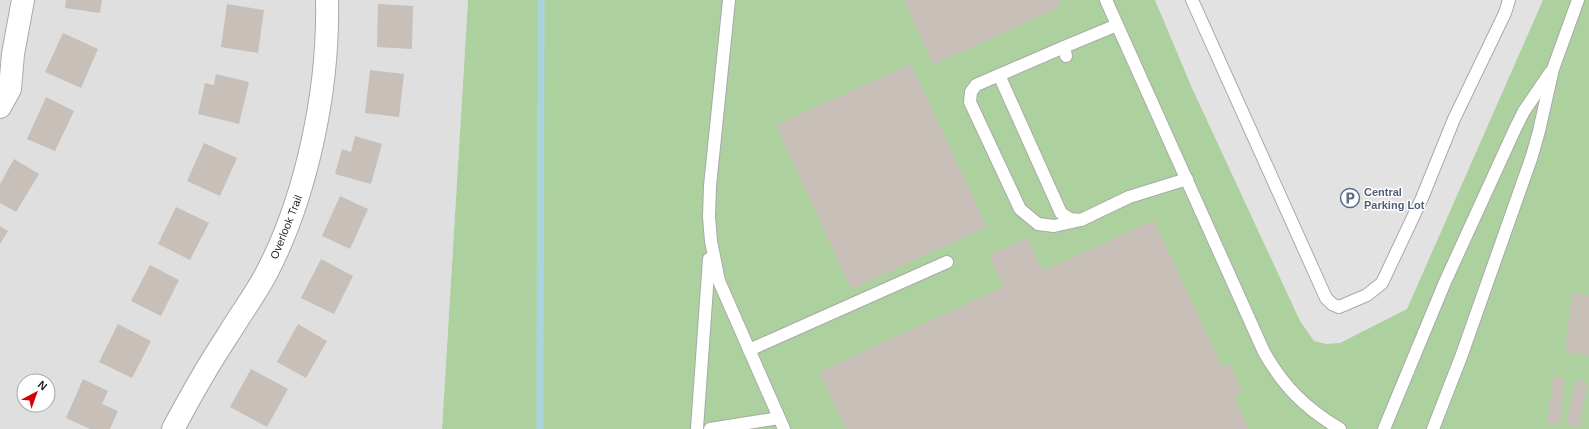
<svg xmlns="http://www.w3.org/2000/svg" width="1589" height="429" viewBox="0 0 1589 429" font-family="Arial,sans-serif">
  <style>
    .residential { fill: #e0dfdf; fill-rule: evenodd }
    .forest { fill: #add19e }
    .parking { fill: #e2e2e2 }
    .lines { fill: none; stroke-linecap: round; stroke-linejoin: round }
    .stream { stroke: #aad3df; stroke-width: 7 }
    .building { fill: #c7bfb8 }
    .lane-casing { stroke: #a9a9a9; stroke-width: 14 }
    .street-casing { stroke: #a9a9a9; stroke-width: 24 }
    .lane { stroke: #fff; stroke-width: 12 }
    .street { stroke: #fff; stroke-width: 22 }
    .labels { text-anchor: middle; stroke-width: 3; stroke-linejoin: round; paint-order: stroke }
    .service-label { font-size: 11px; font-weight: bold; fill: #4e5e75; stroke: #fff; text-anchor: start }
    .street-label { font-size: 11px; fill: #222; stroke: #fff }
  </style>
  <rect width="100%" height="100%" fill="#f2efe9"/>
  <path class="residential" d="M0,0H468L442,429H0ZM24,381H48V405H24Z"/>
  <path class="forest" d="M468,0H1589V429H442Z"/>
  <path class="parking" d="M1155,0H1543L1407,309L1340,343L1326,344L1314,341L1300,321L1192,88Z"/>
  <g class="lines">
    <path class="stream" d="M540,429L541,0"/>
  </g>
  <g class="building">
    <path d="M66,0H102L100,13L65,8Z"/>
    <path d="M904,0H1057L1060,7L933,65Z"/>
    <path d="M227,4L264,10L258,53L221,47Z"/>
    <path d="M378,4L413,6L412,49L377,47Z"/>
    <path d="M63,33L98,49L81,88L45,72Z"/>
    <path d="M911,64L987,227L851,289L776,125Z"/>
    <path d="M370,70L404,74L399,117L365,113Z"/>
    <path d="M216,74L249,82L239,124L198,114L205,83L214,85Z"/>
    <path d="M46,97L74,111L55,151L27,139Z"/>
    <path d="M355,136L382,144L371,184L335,174L342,149L351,152Z"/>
    <path d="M204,143L237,158L220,196L187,181Z"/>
    <path d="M14,159L39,174L16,212L0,203V184Z"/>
    <path d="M340,196L368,209L350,249L322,236Z"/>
    <path d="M176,207L209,223L190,260L158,244Z"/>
    <path d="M1154,220L1222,367L1229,363L1243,393L1234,397L1249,429H846L819,372L1003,287L989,255L1027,238L1043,271Z"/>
    <path d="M0,226L8,231L0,244Z"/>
    <path d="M321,259L353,276L334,314L301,298Z"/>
    <path d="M150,265L179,280L161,316L131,301Z"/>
    <path d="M1572,293L1589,295V355L1565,352Z"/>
    <path d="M118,324L151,341L132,378L99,362Z"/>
    <path d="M298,324L327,341L306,378L277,362Z"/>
    <path d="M251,369L288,389L267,427L230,407Z"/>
    <path d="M1553,376L1565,378L1560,425L1547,423Z"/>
    <path d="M83,379L108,391L102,404L118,411L110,429H90L66,418Z"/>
    <path d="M1576,380L1588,382L1579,427L1566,424Z"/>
  </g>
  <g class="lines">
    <g class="lane-casing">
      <g id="lane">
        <path d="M729,0L710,186L709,217L711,241L719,281L784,429"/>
        <path d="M1106,0L1264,352C1284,387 1305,408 1340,429"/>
        <path d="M1192,0L1326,298L1332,304L1339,307L1367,295L1382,283L1422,198L1454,119L1505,13L1509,0"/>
        <path d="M1064,47L976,85L971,92L970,102L1020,209L1038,224L1054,226L1081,220"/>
        <path d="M1066,56L1064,47L1117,25"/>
        <path d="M999,75L1061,213L1070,219L1081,220L1129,197L1187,179"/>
        <path d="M749,350L947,262"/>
        <path d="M697,429L709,259"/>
        <path d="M710,429L779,418"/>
        <path d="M1384,429L1445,282L1515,129L1524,111L1550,73"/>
        <path d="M1433,429L1461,357L1532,156L1539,131L1553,69L1578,0"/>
      </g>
    </g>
    <g class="street-casing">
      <g id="street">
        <path d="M0,107L10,89L13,54L23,0"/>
        <path d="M173,429C190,397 208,365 228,335C240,315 254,296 265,276C307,197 329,89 327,0"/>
      </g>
    </g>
    <use href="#lane" class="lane"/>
    <use href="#street" class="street"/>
  </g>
  <defs>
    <g id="parking-ring" transform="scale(1)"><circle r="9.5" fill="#fff" stroke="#5c6f8a" stroke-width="1.5"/><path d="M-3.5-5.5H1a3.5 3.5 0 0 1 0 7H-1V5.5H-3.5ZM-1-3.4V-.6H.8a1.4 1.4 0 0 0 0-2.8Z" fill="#5c6f8a"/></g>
  </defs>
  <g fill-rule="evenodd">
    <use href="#parking-ring" x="1350" y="198"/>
  </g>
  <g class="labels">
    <g class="service-label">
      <text x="1364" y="196">Central<tspan x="1364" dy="13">Parking Lot</tspan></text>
    </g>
    <g class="street-label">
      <text transform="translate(286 227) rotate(-68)" y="4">Overlook Trail</text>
    </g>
  </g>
  <g transform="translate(36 393) rotate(41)"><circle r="19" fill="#ffffff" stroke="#a7a7a7"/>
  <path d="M0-3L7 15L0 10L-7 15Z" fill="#d40000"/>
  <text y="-6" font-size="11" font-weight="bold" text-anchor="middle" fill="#222222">N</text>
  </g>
</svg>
